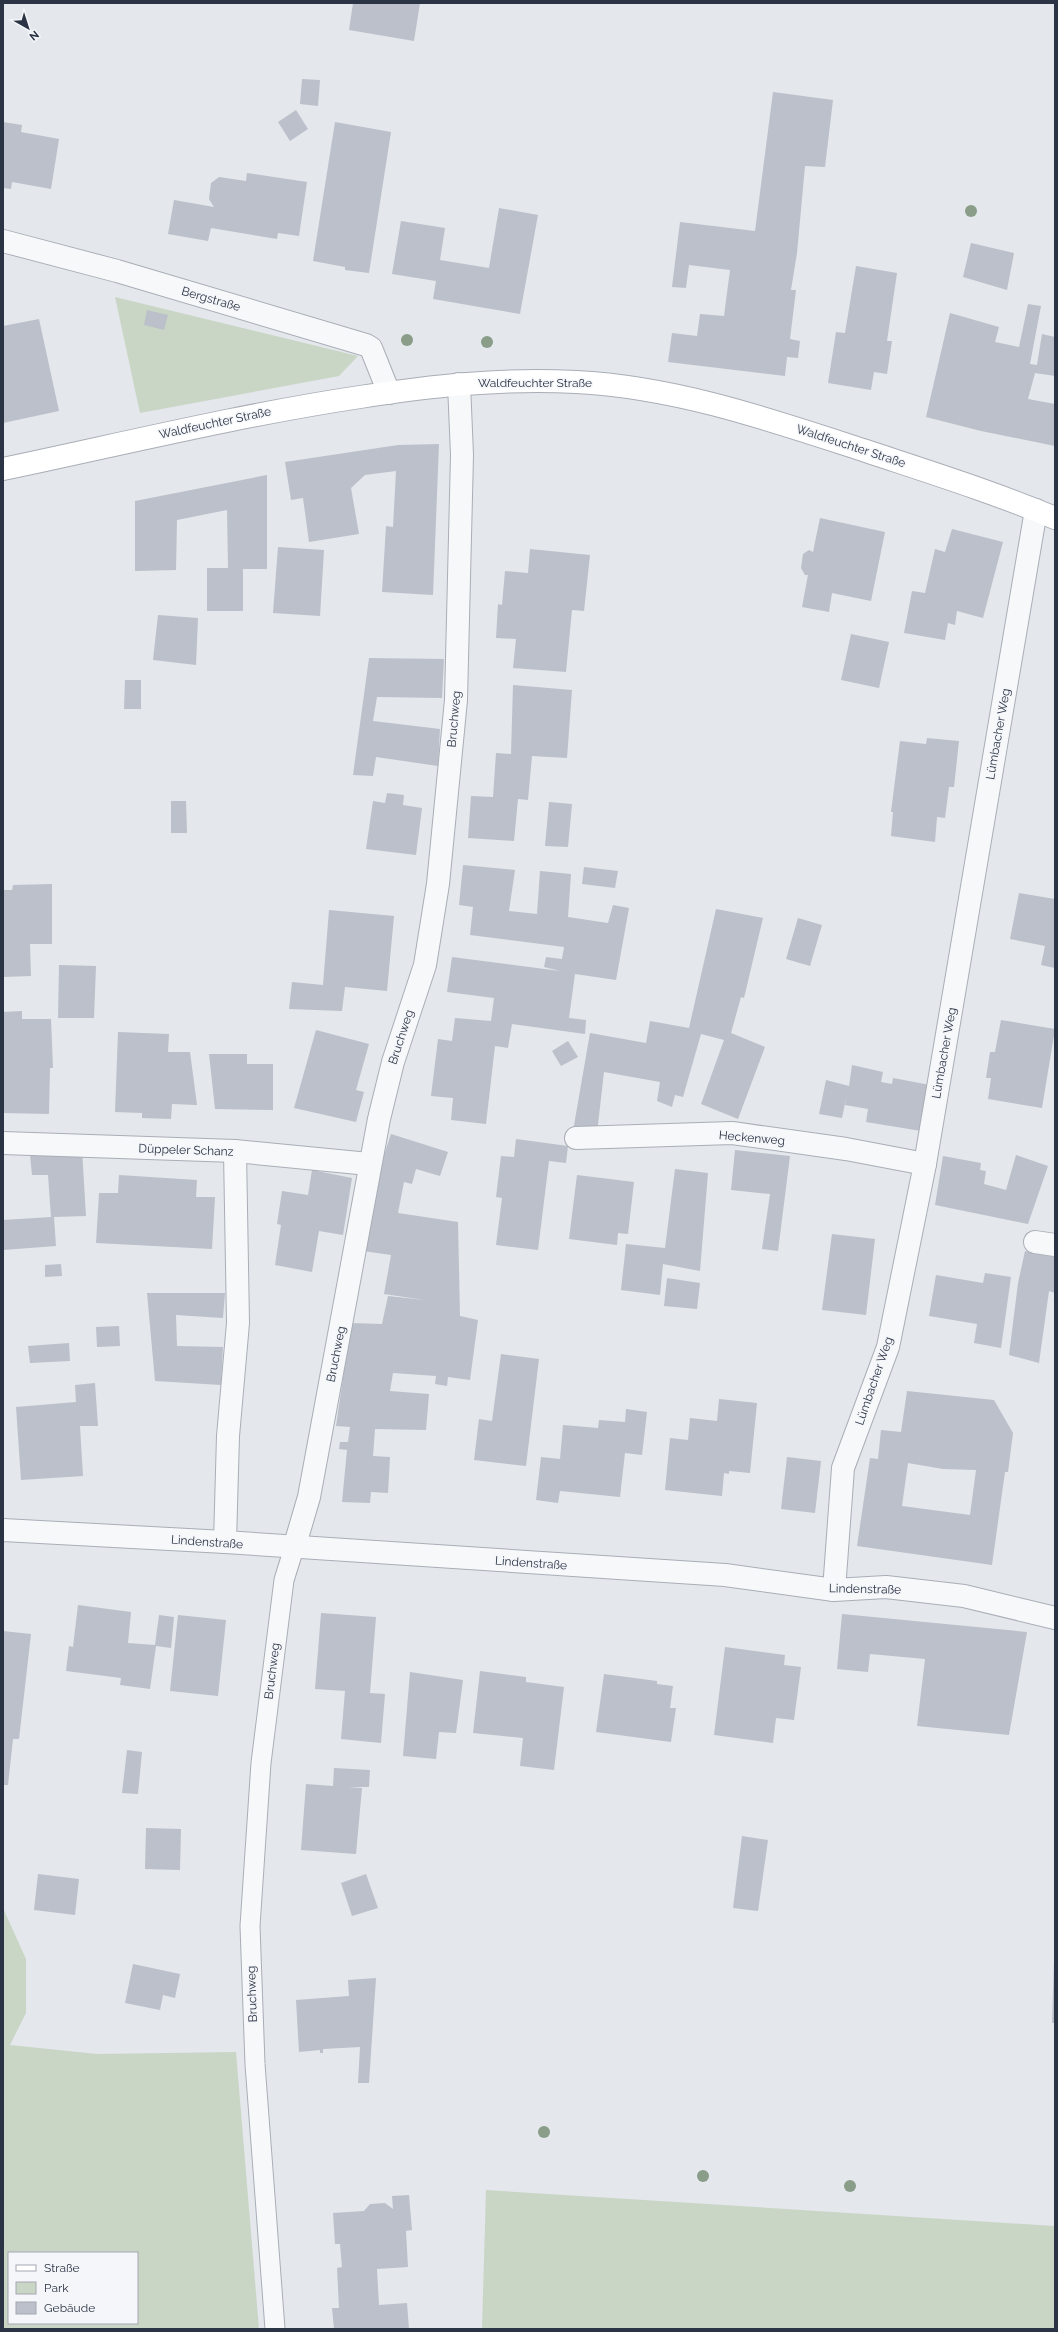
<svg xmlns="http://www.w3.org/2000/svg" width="1058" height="2332" viewBox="0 0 1058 2332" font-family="Raleway,sans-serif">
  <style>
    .green { fill: #c9d6c5; fill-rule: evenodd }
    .building { fill: #bbc0ca; fill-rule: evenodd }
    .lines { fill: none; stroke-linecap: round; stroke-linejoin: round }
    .lane-casing { stroke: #a9aeb7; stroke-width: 21 }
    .street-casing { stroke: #a9aeb7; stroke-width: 24 }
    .secondary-casing { stroke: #a9aeb7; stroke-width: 24 }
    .lane { stroke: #f7f8fa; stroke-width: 19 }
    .street { stroke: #f7f8fa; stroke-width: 22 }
    .secondary { stroke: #fff; stroke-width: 22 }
    .tree { fill: #899d89 }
    .labels { text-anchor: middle; stroke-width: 3; stroke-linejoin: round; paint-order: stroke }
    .street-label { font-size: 12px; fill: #2b3445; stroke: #f4f6f9 }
  </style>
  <rect width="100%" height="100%" fill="#e4e7ec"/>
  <g class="green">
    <path d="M115,297L358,356L339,376L140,413Z"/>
    <path d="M3,1908L26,1959V2013L10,2045L97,2054L236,2052L259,2329H3ZM9,2253H137V2323H9Z"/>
    <path d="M486,2190L1055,2226V2329H482Z"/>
  </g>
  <g class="building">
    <path d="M353,3H420L414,41L349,30Z"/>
    <path d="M302,79L320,80L318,106L300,104Z"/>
    <path d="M773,92L833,100L825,167L805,166L797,253L791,290H796L790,339L800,341L798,358L787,357L785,376L668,362L672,333L697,336L700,314L724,316L730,270L689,265L686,288L672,287L680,222L755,231Z"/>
    <path d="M296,110L308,129L290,141L278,122Z"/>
    <path d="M3,122L22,125L21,132L59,139L51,189L12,182L11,189L3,188Z"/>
    <path d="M335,122L391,132L369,273L345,270V267L313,261Z"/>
    <path d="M247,173L307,182L299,236L278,233L277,239L211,228L208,241L168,234L174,200L214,207L209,199L211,183L219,177L246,181Z"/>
    <path d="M499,208L538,215L520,314L433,299L436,281L392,274L401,221L445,228L440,260L489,268Z"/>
    <path d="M971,243L1014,253L1007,290L963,277Z"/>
    <path d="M856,266L897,273L887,341H892L887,374L874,372L871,390L828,383L836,332L845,333Z"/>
    <path d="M1028,304L1041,306L1030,364L1037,365L1042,334L1055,337V376L1035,373L1028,399L1055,404V446L981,431L926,417L950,313L999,327L995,342L1019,347Z"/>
    <path d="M147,310L168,315L164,330L144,325Z"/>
    <path d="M39,319L59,411L3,423V326Z"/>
    <path d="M439,444L433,595L382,592L386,526L393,527L396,471L365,475L351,488L359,534L309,542L303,498L291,500L285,462L398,445Z"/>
    <path d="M267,475V569H243V611H207V568H228L227,510L177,520L176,570L135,571V501Z"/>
    <path d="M820,518L885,532L871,601L832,593L829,612L802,607L808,575H805L801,568L803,554L809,550L813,552Z"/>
    <path d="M952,529L1003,542L983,618L957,611L955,625L948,623L945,640L904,633L912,591L925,593L935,549L945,552Z"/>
    <path d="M278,547L324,550L320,616L273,613Z"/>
    <path d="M530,549L590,555L584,611L572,610L566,672L513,668L516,639L496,638L498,604L502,605L505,571L528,573Z"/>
    <path d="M158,615L198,618L196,665L153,660Z"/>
    <path d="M851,634L889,642L879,688L841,680Z"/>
    <path d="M369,658L444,659L442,698L377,697L373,721L440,729L438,766L376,757L373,776L353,775Z"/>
    <path d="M125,680H141V709H124Z"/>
    <path d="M513,685L572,690L567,758L532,756L528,800L518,799L514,841L468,838L471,796L493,797L496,753L511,754Z"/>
    <path d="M927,738L959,741L954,787H949L945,818L937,817L935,842L891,836L893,812H891L900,741L926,744Z"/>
    <path d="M387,793L404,795L403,805L422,808L416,855L366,849L373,801L385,803Z"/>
    <path d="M171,801H186L187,833H171Z"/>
    <path d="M549,802L572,804L568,847L545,846Z"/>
    <path d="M463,865L515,870L509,911L537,914L540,871L571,874L568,917L608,923L613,905L629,908L616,980L575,974L569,1018L586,1020L585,1034L512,1024L508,1048L495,1046L486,1124L451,1120L453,1098L431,1096L438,1039L452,1041L455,1018L491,1021L494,998L447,992L452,957L560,971L544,967L546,957L562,959L564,947L470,935L473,907L459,905Z"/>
    <path d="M584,867L618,871L615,888L582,884Z"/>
    <path d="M52,884V944H30L31,976L3,977V890H12L13,885Z"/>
    <path d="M1019,893L1055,899V968L1041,965L1045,946L1010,939Z"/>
    <path d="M716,909L763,918L744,998L741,997L731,1033L765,1047L738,1119L701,1104L724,1040L701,1034L683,1097L675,1095L672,1107L657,1101L660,1082L604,1072L597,1133L573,1131L590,1033L646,1043L650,1021L689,1028Z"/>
    <path d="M329,910L394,916L387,991L345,987L342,1011L289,1009L292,982L323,985Z"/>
    <path d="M798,918L822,925L810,966L786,959Z"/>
    <path d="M59,965L96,966L94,1018H58Z"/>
    <path d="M22,1011V1019H51L53,1068H50L49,1114L3,1113V1012Z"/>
    <path d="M1001,1020L1055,1029L1042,1108L988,1099L991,1078H986L990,1052H995Z"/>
    <path d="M316,1030L369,1044L356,1090L364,1092L356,1122L294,1108Z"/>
    <path d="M118,1032L169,1034L168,1052H190L197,1105L172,1104L171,1119L142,1118V1113L115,1112Z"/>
    <path d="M568,1041L578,1057L561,1066L552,1051Z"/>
    <path d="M209,1054H247V1064H273V1110L215,1109Z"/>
    <path d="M852,1065L883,1072L881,1082L892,1084L893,1078L930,1085L921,1131L866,1122L868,1109L845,1105L847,1094L842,1118L819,1114L826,1080L849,1086Z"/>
    <path d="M391,1134L448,1152L440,1176L416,1169L412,1184L404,1182L398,1213L458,1222L460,1316L478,1320L470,1380L448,1377L447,1386L435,1384L436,1376L393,1373L390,1391L429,1394L426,1430L375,1429L373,1456L390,1457L388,1493L371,1492L370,1503L342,1502L347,1450L339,1449L340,1442H348L350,1427L336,1426L351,1323L382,1324L388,1296L425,1300L384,1294L391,1255L363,1251L378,1173Z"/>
    <path d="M516,1139L568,1146L566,1163L549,1161L538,1250L496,1245L502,1198L496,1197L501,1156L514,1157Z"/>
    <path d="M82,1150L86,1216L54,1217L56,1246L3,1250V1220L51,1217L48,1175H32L30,1155Z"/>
    <path d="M735,1150L790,1156L778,1251L762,1249L770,1194L731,1190Z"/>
    <path d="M1016,1155L1048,1166L1028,1224L935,1205L943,1156L981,1163L980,1170L986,1171L984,1184L1006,1190Z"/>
    <path d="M675,1169L708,1173L700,1271L663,1264L660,1295L621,1290L626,1244L665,1248Z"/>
    <path d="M312,1170L352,1178L343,1235L319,1231L312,1272L275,1265L281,1225L277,1224L282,1191L308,1195Z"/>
    <path d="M119,1175L197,1180L196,1197H215L212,1249L96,1243L99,1193H118Z"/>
    <path d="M577,1175L634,1182L628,1234L618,1233L617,1245L569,1239Z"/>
    <path d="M832,1234L875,1239L866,1315L822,1310Z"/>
    <path d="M1025,1251L1055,1257V1293L1049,1291L1039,1363L1009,1355L1018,1283Z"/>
    <path d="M61,1264L62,1276L45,1277V1265Z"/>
    <path d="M985,1273L1011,1277L1001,1348L974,1343L977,1324L929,1316L936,1275L983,1283Z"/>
    <path d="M667,1278L700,1283L697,1309L664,1306Z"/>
    <path d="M147,1293H225L223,1318L176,1315L177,1346L223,1347L221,1385L155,1381Z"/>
    <path d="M119,1326L120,1346L97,1347L96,1327Z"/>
    <path d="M69,1343L70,1361L30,1363L28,1346Z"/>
    <path d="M501,1354L539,1359L526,1466L474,1460L479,1419L492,1421Z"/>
    <path d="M95,1383L98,1426H80L83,1476L21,1480L16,1407L76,1402L75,1385Z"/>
    <path d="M907,1391L994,1400L1013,1433L1008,1472H1005L992,1565L857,1546L870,1458L878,1459L881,1430L901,1432ZM908,1463L943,1469L976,1470L970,1515L902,1506Z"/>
    <path d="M719,1399L757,1403L750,1473L729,1471V1474L724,1473L722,1496L665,1490L670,1438L688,1440L690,1418L717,1421Z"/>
    <path d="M626,1409L647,1412L642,1455L625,1453L620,1497L560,1491L558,1503L536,1500L541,1457L560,1459L563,1425L598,1428L599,1420L625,1422Z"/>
    <path d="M787,1457L821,1461L815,1513L781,1509Z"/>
    <path d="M78,1605L131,1612L128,1643L155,1645L159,1615L174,1617L171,1648L156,1646L150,1689L120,1685L121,1678L66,1671L69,1646L73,1647Z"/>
    <path d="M321,1613L376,1617L370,1693L385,1694L381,1743L341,1739L345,1691L315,1689Z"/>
    <path d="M842,1614L1027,1632L1009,1735L917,1726L925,1659L870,1654L868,1672L837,1669Z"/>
    <path d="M178,1615L226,1620L218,1696L170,1691Z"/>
    <path d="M3,1631L31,1634L19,1739H13L8,1785H3Z"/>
    <path d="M725,1647L785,1655L784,1665L801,1667L794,1720L776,1718L773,1743L714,1735Z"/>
    <path d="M480,1671L526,1677V1682L564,1687L554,1770L520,1766L523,1738L473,1733Z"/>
    <path d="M410,1672L463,1680L456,1733L439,1732L436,1759L403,1756Z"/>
    <path d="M604,1674L657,1681V1684L673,1686L670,1708H676L671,1742L596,1732Z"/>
    <path d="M127,1750L142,1752L138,1794L122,1793Z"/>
    <path d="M334,1768L370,1770L369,1787H348L362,1788L356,1854L301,1850L306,1784L333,1786Z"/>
    <path d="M146,1828L181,1829L180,1870L145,1869Z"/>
    <path d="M742,1836L768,1840L758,1911L733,1908Z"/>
    <path d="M38,1874L79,1879L75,1915L34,1910Z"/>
    <path d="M366,1874L378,1908L352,1916L341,1883Z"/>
    <path d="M1054,1961H1055V2023H1052Z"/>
    <path d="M133,1964L180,1974L175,1998L163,1995L160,2010L125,2003Z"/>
    <path d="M376,1978L369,2083H358L360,2047L323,2049V2053H320V2050L299,2052L296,2000L349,1996L348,1980Z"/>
    <path d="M409,2195L412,2230L406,2231L408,2267L377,2269L379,2305L407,2303L409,2329H334L332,2308H339L337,2268L342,2267L340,2244H335L333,2213L364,2211L370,2204L385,2203L393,2209L392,2196Z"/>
  </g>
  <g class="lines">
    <g class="lane-casing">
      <path id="lane" d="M275,2329L255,2064L250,1926L261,1763L284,1580L294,1548"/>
    </g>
    <g class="street-casing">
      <g id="street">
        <path d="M3,241L117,271L366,345L371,348L389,393"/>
        <path d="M576,1138L732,1133L846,1149L925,1164"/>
        <path d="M3,1143L235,1151L369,1164"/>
        <path d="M1035,1242L1055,1245"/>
        <path d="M3,1530L225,1542L725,1575L834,1590L886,1587L964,1596L1055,1618"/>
        <path d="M225,1542L228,1436L238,1323L235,1151"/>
        <path d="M294,1548L309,1497L379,1119L393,1062L425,965L438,884L456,700L462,455L459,384"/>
        <path d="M834,1590L843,1468L888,1347L925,1164L1036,510"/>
      </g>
    </g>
    <g class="secondary-casing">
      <path id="secondary" d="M3,469C122,444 240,415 360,397C431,386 503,378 576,382C676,387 771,420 866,451C929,472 993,492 1055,518"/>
    </g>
    <use href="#lane" class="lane"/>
    <use href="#street" class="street"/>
    <use href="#secondary" class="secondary"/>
  </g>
  <g class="tree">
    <circle cx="971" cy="211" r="6"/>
    <circle cx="407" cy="340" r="6"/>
    <circle cx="487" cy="342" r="6"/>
    <circle cx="544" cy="2132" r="6"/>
    <circle cx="703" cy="2176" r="6"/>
    <circle cx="850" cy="2186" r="6"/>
  </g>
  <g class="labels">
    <g class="street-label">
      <text transform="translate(211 299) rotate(16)" y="4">Bergstraße</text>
      <text x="535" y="387">Waldfeuchter Straße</text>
      <text transform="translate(215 423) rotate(-12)" y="4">Waldfeuchter Straße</text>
      <text transform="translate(851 446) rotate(18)" y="4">Waldfeuchter Straße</text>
      <text transform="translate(454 719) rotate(-85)" y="4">Bruchweg</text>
      <text transform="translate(998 734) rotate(-80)" y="4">Lümbacher Weg</text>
      <text transform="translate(401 1037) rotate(-72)" y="4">Bruchweg</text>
      <text transform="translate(944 1053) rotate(-80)" y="4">Lümbacher Weg</text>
      <text transform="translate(752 1138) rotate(5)" y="4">Heckenweg</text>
      <text transform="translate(186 1150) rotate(2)" y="4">Düppeler Schanz</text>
      <text transform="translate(336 1354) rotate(-79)" y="4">Bruchweg</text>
      <text transform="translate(874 1381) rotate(-71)" y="4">Lümbacher Weg</text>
      <text transform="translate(207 1542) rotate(4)" y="4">Lindenstraße</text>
      <text transform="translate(531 1563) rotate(4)" y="4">Lindenstraße</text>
      <text transform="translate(865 1589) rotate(1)" y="4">Lindenstraße</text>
      <text transform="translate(272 1671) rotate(-83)" y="4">Bruchweg</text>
      <text transform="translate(252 1994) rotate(-92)" y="4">Bruchweg</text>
    </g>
  </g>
  <rect width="1058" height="2332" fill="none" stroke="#2b3445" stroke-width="8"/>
  <rect x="8" y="2252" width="130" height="72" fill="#f4f6f9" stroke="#a4a8b1"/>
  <rect x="16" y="2265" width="20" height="6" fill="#ffffff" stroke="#a4a8b1"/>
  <text x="44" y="2272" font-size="12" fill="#2b3445">Straße</text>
  <rect x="16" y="2282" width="20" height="12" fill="#c9d6c5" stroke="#a4a8b1"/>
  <text x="44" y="2292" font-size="12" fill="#2b3445">Park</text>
  <rect x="16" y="2302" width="20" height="12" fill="#bbc0ca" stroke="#a4a8b1"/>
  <text x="44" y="2312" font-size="12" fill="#2b3445">Gebäude</text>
  <g transform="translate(28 28) rotate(141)" stroke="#f4f6f9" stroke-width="3" paint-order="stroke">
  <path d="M0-3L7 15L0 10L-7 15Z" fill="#2b3445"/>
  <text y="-6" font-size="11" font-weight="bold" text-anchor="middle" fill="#2b3445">N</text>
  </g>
</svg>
